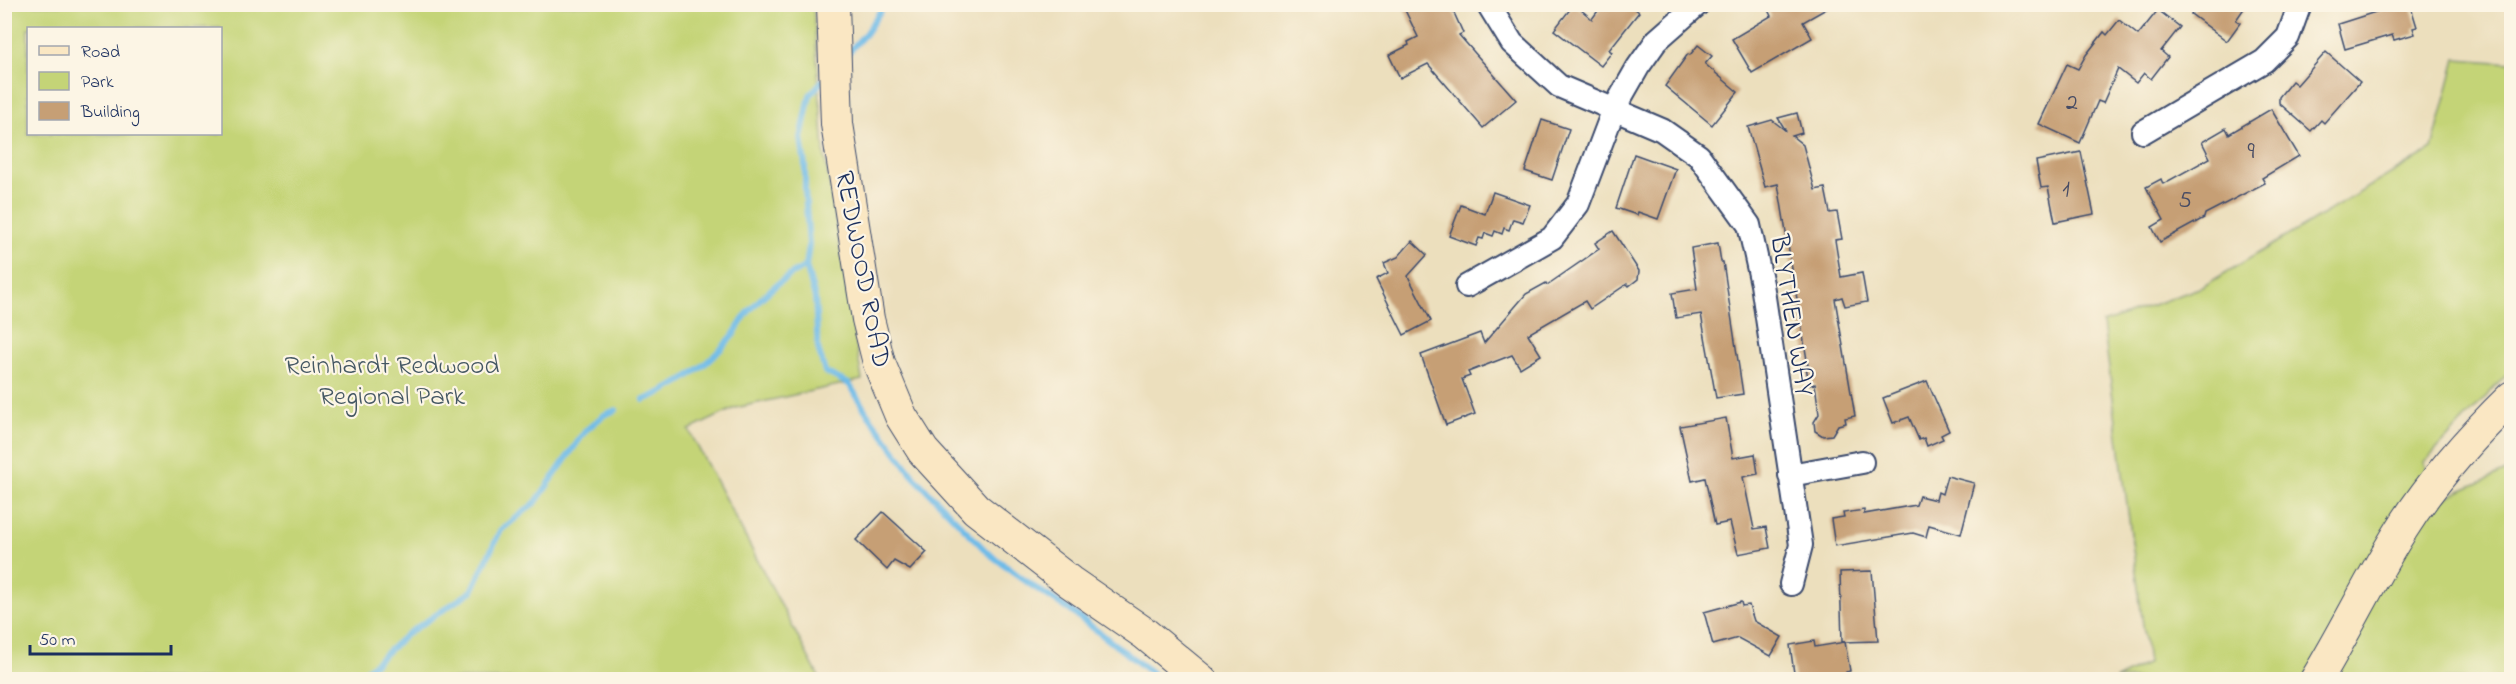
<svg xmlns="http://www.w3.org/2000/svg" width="2516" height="684" viewBox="0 0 2516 684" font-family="'Indie Flower',sans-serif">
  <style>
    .green { fill: #c4d477; stroke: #70826a; stroke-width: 1.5; fill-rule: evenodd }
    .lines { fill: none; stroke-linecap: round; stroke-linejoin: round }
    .stream { stroke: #6ebbe8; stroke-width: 6 }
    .building { fill: #c69f75 }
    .minor-casing { stroke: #3a496c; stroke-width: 26 }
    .secondary-casing { stroke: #3a496c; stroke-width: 34 }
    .minor { stroke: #fff; stroke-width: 22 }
    .secondary { stroke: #fae7c3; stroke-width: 32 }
    .labels { text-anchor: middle; stroke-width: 4.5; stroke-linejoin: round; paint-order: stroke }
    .number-label { font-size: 24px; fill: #464b64 }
    .street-label { font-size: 27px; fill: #1b2f5e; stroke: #fcf5e5 }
    .park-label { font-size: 27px; fill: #455864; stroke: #fcf5e5 }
  </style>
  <rect width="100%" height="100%" fill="#fcf5e5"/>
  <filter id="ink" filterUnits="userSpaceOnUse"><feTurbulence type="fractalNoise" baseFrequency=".0167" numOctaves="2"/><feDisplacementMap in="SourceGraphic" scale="12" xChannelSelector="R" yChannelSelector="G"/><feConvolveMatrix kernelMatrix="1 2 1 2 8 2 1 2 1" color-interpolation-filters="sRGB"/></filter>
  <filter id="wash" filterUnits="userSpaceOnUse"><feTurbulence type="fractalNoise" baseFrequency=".008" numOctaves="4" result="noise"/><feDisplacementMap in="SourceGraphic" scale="24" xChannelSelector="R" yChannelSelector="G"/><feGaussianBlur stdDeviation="1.35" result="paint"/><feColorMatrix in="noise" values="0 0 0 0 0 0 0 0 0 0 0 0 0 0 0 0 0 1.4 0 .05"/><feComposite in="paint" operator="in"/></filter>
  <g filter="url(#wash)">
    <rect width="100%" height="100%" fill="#ecdfbd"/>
    <g class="green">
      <path d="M4,5H813L824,152L862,380L735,408L689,430L820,679H5ZM28,28H220V134H28Z"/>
      <path d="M2456,59L2511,63V370L2424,463L2442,499L2511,469V679H2116L2148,663L2103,323L2202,287L2432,149Z"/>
    </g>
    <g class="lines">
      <g class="stream">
        <path d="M846,55L865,34L885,4"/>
        <path d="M822,81L810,95L801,138L805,165V191L809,245L806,266L815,298L818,348L825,372L849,384L867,413L916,479L987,552L1031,585L1071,611L1161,680"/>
        <path d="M644,400C676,387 707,366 730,339C738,329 743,317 752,308C767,291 786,276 806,266"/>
        <path d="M353,680L366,671L407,634L472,591L500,531L536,502L586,430L604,415L616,410"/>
      </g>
    </g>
    <g id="blocks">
      <g class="building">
        <path d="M1402,4H1450L1463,33L1459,35L1516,100L1483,128L1428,64L1400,78L1389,55L1409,45L1408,42L1418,37Z"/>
        <path d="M1574,4L1592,19L1603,4H1629L1639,12L1609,50L1612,52L1601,66L1554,30Z"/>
        <path d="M1765,4H1835L1803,22L1812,38L1752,73L1732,39L1771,16Z"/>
        <path d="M2198,4H2247L2236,20L2240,23L2227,41L2191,14Z"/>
        <path d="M2383,4H2410L2417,27L2413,28L2415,34L2394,40L2392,35L2345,49L2338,24L2385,9Z"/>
        <path d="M2158,10L2180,27L2161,51L2168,57L2151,79L2144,73L2136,83L2118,69L2103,103L2098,101L2080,143L2039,124L2067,64L2078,69L2086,55L2104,32L2107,35L2119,20L2138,35Z"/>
        <path d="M1698,45L1712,56L1705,64L1738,92L1712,125L1665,86L1688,54L1690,55Z"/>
        <path d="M2326,52L2360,82L2324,123L2321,120L2311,131L2279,103V97L2292,81L2297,85Z"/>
        <path d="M2271,109L2299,156L2262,178L2265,183L2205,214L2204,218L2160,242L2152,227L2164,220L2146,187L2161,179L2163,184L2210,158L2202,142L2226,128L2229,134Z"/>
        <path d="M1797,113L1802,133L1792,136L1803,145L1815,190L1825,188L1830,213L1837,212L1842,239L1835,240L1841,277L1862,273L1867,302L1845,306L1842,297L1835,299L1855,416L1845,418L1846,423L1838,425L1832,435L1823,436L1815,431L1814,422L1819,414L1815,384L1809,385L1806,366H1808L1778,184L1765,187L1748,127L1772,120L1786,131L1778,118Z"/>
        <path d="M1542,120L1569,129L1552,180L1525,171Z"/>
        <path d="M2081,152L2094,214L2055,222L2048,187L2041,188L2036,161Z"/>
        <path d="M1634,154L1676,169L1658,219L1638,212L1637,215L1616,208Z"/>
        <path d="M1493,192L1530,205L1523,222L1513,219L1509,230L1504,228L1502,234L1495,231L1493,236L1485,233L1483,239L1479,238L1476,246L1449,236L1461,205L1485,214Z"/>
        <path d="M1613,231L1639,271L1638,279L1629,286L1627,284L1590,309L1585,301L1528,334L1541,355L1520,368L1512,355L1468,372L1470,376L1462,379L1475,414L1446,425L1421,355L1480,333L1484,343L1526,294L1546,283L1547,285L1599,249L1595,243Z"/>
        <path d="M1412,241L1427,255L1408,276L1431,321L1404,335L1376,279L1388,273L1384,263L1398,257Z"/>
        <path d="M1718,243L1721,262H1723L1743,394L1716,398L1701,314L1676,318L1672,293L1697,289L1691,248Z"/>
        <path d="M1927,381L1949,431L1941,435L1943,439L1927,446L1924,438L1919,440L1909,417L1893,423L1883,398Z"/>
        <path d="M1726,418L1733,458L1755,454L1758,474L1743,477L1754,529L1766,527L1770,548L1738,554L1730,522L1715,525L1705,478L1692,481L1680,426Z"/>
        <path d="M1947,476L1974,483L1961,534L1929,525L1926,537L1913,533L1835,546L1831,519L1844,517L1843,513L1864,510V514L1916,505L1919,496L1936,500L1938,492L1942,494Z"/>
        <path d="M883,512L927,552L910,570L894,561L887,570L856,540Z"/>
        <path d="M1872,571L1878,641L1842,642L1840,572Z"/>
        <path d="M1741,602L1742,606L1749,605L1754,621L1782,637L1771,656L1738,638L1713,645L1704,612Z"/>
        <path d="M1814,641L1815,647L1845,642L1850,671L1846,672L1847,680H1795L1790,645Z"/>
      </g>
    </g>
  </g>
  <g filter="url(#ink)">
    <use href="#blocks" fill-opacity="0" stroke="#3a496c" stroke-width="1.5"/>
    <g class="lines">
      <g class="minor-casing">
        <g id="minor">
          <path d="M1488,4L1512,43L1559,86L1662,130L1699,156L1749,225L1762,284L1801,545L1791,584"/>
          <path d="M2143,132L2264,61L2288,37L2300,4"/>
          <path d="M1467,286L1552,238L1578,204L1614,109L1638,67L1657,40L1698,4"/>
          <path d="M1790,475L1862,462"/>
        </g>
      </g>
      <g class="secondary-casing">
        <g id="secondary">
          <path d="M833,4L837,124L868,319L879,363L901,416L923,451L976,509L1070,582L1144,633L1201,680"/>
          <path d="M2316,680C2346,631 2370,580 2400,532C2431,482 2470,438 2512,397"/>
        </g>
      </g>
      <use href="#minor" class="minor"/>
      <use href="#secondary" class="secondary"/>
    </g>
  </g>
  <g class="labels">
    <g class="number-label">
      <text x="2072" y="109">2</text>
      <text x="2251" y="158">9</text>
      <text x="2066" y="196">1</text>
      <text x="2185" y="207">5</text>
    </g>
    <g class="street-label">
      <text transform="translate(864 269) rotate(79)" y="9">REDWOOD ROAD</text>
      <text transform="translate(1793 315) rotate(81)" y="9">BLYTHEN WAY</text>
    </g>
    <g class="park-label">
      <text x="392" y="373">Reinhardt Redwood<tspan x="392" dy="31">Regional Park</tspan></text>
    </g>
  </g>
  <rect width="2516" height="684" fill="none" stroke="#fcf5e5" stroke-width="24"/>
  <rect x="27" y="27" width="195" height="108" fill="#fcf5e5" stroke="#a2a6af" stroke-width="1.5"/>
  <rect x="39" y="46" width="30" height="9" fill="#fae7c3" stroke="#a2a6af" stroke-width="1.5"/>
  <text x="81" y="57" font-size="18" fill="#1b2f5e">Road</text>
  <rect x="39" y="72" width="30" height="18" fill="#c4d477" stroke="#a2a6af" stroke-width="1.5"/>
  <text x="81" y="87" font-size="18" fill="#1b2f5e">Park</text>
  <rect x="39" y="102" width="30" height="18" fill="#c69f75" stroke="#a2a6af" stroke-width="1.5"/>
  <text x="81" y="117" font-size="18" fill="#1b2f5e">Building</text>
  <path d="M30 645v9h141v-9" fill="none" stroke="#1b2f5e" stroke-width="3"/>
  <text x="39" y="645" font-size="18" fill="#1b2f5e" stroke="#fcf5e5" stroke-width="4.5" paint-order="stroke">50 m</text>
</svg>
